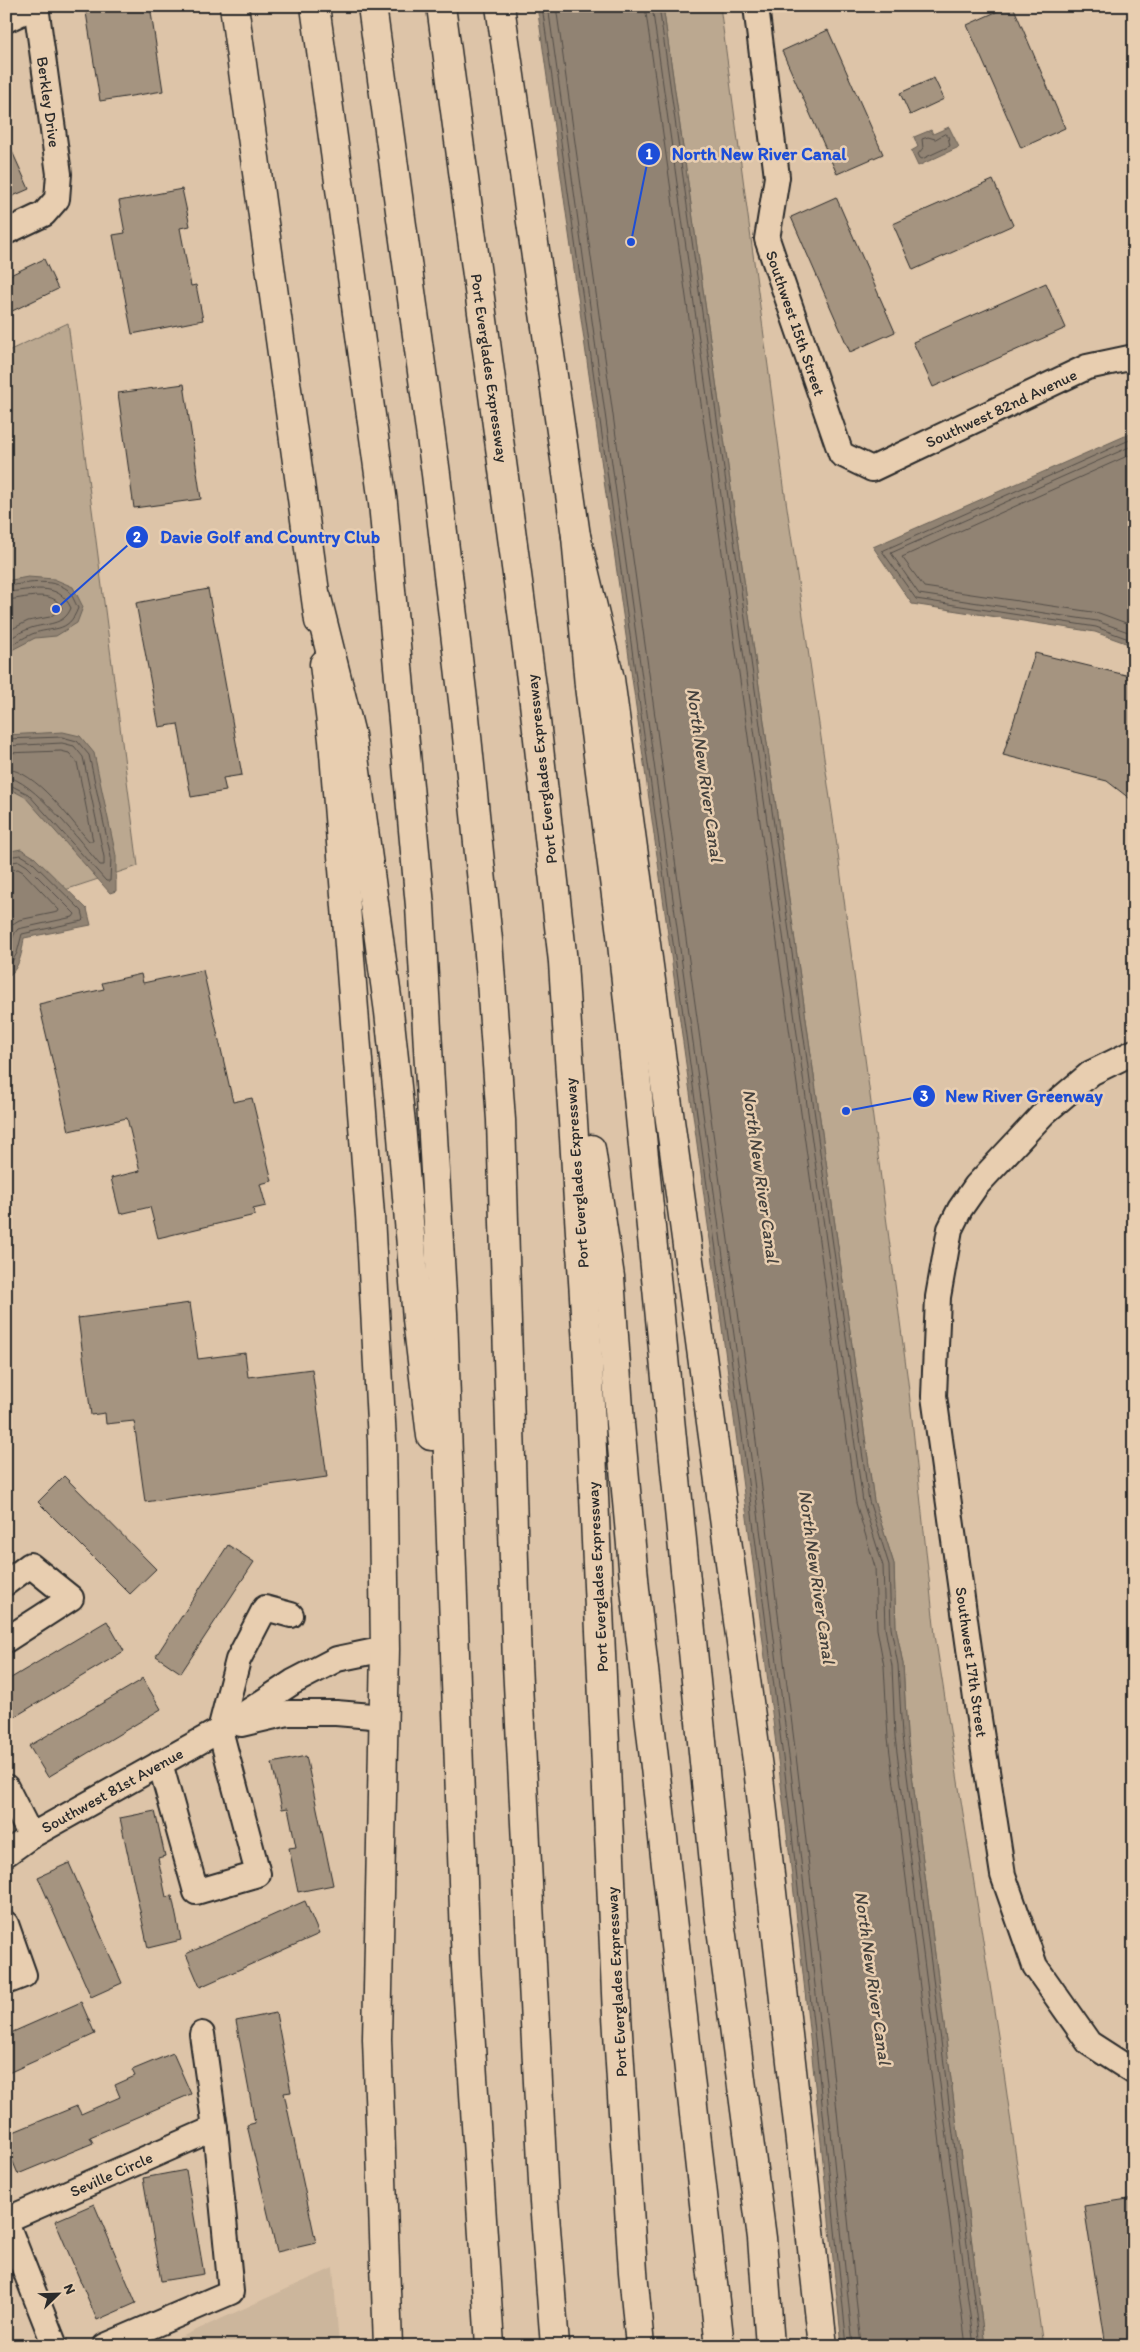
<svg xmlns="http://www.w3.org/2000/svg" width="1140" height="2352" viewBox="0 0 1140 2352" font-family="Itim,sans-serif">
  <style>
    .built { fill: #ccb69c }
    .green { fill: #bba890; stroke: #736a5e }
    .water { fill: #918373; stroke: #686056 }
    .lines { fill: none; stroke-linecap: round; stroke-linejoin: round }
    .shore { stroke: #544e48; stroke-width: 1 }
    .building { fill: #a59480; stroke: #2b2b2b }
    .minor-casing { stroke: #2b2b2b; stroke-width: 28 }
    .primary-casing { stroke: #2b2b2b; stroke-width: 31 }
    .motorway-casing { stroke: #2b2b2b; stroke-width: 31 }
    .minor { stroke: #e8ceb0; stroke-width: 24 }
    .primary { stroke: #e8ceb0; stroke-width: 28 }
    .motorway { stroke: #e8ceb0; stroke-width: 28 }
    .labels { text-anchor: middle; stroke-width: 5; stroke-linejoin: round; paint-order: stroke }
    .street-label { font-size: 16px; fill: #2b2b2b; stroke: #e8ceb0 }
    .water-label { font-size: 18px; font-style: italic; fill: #44413d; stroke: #e8ceb0 }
    .leader { fill: none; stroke: #1d4ed8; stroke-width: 2 }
    .callout-dot { fill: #1d4ed8; stroke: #e8ceb0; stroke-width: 2 }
    .mark-label { font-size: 15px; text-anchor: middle; font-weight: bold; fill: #fff }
    .callout-label { font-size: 18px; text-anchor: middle; font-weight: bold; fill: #1d4ed8; stroke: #e8ceb0; stroke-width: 5; stroke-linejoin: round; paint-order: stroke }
  </style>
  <rect width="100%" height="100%" fill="#ddc4a8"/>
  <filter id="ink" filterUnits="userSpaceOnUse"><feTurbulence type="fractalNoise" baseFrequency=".02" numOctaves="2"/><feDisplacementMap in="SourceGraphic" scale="10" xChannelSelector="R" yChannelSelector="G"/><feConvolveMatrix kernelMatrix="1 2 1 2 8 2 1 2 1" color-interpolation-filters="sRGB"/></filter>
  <g filter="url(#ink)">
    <path class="built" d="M333,2268L339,2346H161Z"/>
    <g class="green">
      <path d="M663,6H720L785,494L836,839L908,1382L935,1635L1004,2074L1043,2346H985L907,1735L903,1664L896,1628L894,1564L874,1501Z"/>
      <path d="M68,323L138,866L19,905L6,912V352Z"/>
    </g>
    <g class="water">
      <path d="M537,6H663L874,1501L894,1564L896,1628L903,1664L907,1735L985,2346H842C822,2153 803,1960 779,1768C706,1180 619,593 537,6Z"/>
      <path d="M949,127L959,147L918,166L911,151L918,147L914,137L931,130L933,134Z"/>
      <path d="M1134,432V646L1095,632L912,604L873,547Z"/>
      <path d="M28,577L54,579L73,587L83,607L77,623L56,636L35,638L6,653V581Z"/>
      <path d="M63,732L80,736L94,753L116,856V891L110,893L25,797L6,787V735Z"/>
      <path d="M21,849L34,857L87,909L91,925L24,938C22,952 20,969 6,978V852Z"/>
    </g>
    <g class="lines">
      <g class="shore">
        <path d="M542,6L743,1443L785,1773L820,2084L847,2346"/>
        <path d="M548,6L749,1442L791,1772L826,2083L853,2346"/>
        <path d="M556,6L756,1441L798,1772L834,2082L861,2346"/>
        <path d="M645,6L856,1503L875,1567L877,1629L884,1666L888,1738L966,2346"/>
        <path d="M652,6L863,1502L883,1566L885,1628L892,1666L895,1737L974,2346"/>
        <path d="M659,6L869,1501L889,1565L891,1628L898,1665L902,1736L980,2346"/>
        <path d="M945,134L948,136L950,146L922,159L920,158L918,154L923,148L922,139L928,137L935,139Z"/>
        <path d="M1134,438L882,551L916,599L1096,627L1134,641"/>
        <path d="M1134,445L891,553L919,594L1097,621L1134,634"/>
        <path d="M1134,453L902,557L924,587L1099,613L1134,626"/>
        <path d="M6,586C25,584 51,577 68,590C72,594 75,603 78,608C68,635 52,626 32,634C23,638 15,643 6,648"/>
        <path d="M6,592C30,591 58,580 71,608C64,626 46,623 31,628C22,631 14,636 6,641"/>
        <path d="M6,600C23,599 53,588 62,608L50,617L28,621L6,632"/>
        <path d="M6,739L62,737L77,741L89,755L111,857L110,881H106L28,794L6,783"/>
        <path d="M6,746L62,743L74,746L83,757L104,857V865H100C82,844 32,778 6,777"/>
        <path d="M6,753L61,751L69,753L77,762L93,841H89C70,820 36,770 6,769"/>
        <path d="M6,857L21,855L31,861L82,911L84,919L82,921L22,934L17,953L6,972"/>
        <path d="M6,863L19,861L27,866L75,914L73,917L18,929C10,937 11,951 6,961"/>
        <path d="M6,871L18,869L23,872L59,910L58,912L19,920L11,925L6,932"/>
      </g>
    </g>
    <g class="building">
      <path d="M85,6H150L163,91L100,101Z"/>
      <path d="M1009,6H1013L1065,128L1021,148L967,25Z"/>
      <path d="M828,30L883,154L837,174L782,51Z"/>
      <path d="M934,78L944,99L910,115L900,93Z"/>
      <path d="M6,138L29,189L6,199Z"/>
      <path d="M993,180L1013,225L913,270L893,224Z"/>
      <path d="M182,189L190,226L180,228L191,286L196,285L203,320L132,334L113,235L125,233L119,201Z"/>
      <path d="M836,197L895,332L850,352L791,217Z"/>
      <path d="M44,259L58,289L6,314V277Z"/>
      <path d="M1046,283L1066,328L933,387L913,342Z"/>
      <path d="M184,384L201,499L134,508L118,393Z"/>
      <path d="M208,589L242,775L223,778L226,791L191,797L178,724L159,727L136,603Z"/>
      <path d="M1035,653L1134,677V802L1107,781L1003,755Z"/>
      <path d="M203,970L233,1102L252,1098L272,1181L260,1184L266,1206L253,1209L255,1215L158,1238L150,1207L120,1214L111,1178L140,1171L127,1118L69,1131L39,1004L104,989L102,983L141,974L143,983Z"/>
      <path d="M190,1303L198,1359L245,1353L248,1377L312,1369L327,1477L145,1502L134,1421L106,1424L105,1413L91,1415L78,1318Z"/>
      <path d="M64,1476L156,1569L130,1594L38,1502Z"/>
      <path d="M228,1545L254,1562L181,1673L156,1656Z"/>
      <path d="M107,1621L124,1651L6,1722V1681Z"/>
      <path d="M142,1677L161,1709L48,1777L29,1746L140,1681Z"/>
      <path d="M306,1756L333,1885L298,1892L289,1848L296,1847L288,1808L282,1809L272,1763Z"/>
      <path d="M155,1811L165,1856L158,1858L166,1897L172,1896L181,1940L148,1948L120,1818Z"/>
      <path d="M69,1863L122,1983L91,1997L38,1877Z"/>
      <path d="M305,1901L319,1934L200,1987L186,1954Z"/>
      <path d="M81,2002L95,2034L6,2074V2035Z"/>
      <path d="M276,2013L291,2092L284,2093L316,2243L277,2252L247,2125L255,2123L236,2021Z"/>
      <path d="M173,2053L191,2094L90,2137L93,2143L18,2174L6,2145V2135L77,2106L81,2114L120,2097L115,2085L135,2076L132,2070Z"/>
      <path d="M186,2170L204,2274L161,2281L143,2178Z"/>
      <path d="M1134,2198V2346H1106L1084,2206Z"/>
      <path d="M94,2204L136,2303L97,2320L55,2221Z"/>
    </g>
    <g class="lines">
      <g class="minor-casing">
        <g id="minor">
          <path d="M756,6L777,177L767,239L841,454L872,469L1087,367L1134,357"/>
          <path d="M6,20L36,6"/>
          <path d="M6,232L44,214L57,199L59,174L36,6"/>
          <path d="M1134,1052L1091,1073L1044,1113L976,1186L960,1209L950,1229L938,1297L934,1396L977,1706L1003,1875L1035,1966L1089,2043L1134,2072"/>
          <path d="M6,1583L30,1565L71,1598L6,1640"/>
          <path d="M241,1724L288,1713H336L384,1717"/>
          <path d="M160,1763L196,1892L258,1874L220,1730L238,1660L265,1608L291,1615"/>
          <path d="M6,1787L31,1836"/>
          <path d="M6,1854L31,1836L220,1730L293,1682L337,1659L385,1649"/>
          <path d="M6,1924L24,1975L6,1982"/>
          <path d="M6,2220L215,2128"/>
          <path d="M6,2222L55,2346"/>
          <path d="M105,2346L231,2292L215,2128L202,2034"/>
        </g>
      </g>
      <g class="primary-casing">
        <g id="primary">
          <path d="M234,6L319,621"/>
          <path d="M500,6L576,536L610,679L758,1768L823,2346"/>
          <path d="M324,664L333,740L370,1215L382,1441L385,1649L377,2039L388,2346"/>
        </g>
      </g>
      <g class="motorway-casing">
        <g id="motorway">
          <path d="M315,6L383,503L420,906L443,1313L466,1967L490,2346"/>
          <path d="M372,6L436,474L465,717L488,940L501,1120L517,1664L544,2202L555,2346"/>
          <path d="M441,6L533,694L563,962L588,1360L617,2016L633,2272L640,2346"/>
          <path d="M576,536L589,686L621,934L637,1086L719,1913L762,2238L770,2346"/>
          <path d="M317,598L351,735L389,1012L401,1124L417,1319L431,1436"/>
          <path d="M591,1149L610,1277L620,1424L635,1589L720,2346"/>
        </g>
      </g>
      <use href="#minor" class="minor"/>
      <use href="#primary" class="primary"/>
      <use href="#motorway" class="motorway"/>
    </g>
  </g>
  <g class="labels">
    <g class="street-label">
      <text transform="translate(49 102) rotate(82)" y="6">Berkley Drive</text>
      <text transform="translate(796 323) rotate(71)" y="6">Southwest 15th Street</text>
      <text transform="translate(490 368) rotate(82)" y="6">Port Everglades Expressway</text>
      <text transform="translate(1001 408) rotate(-25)" y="6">Southwest 82nd Avenue</text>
      <text transform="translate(541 769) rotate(-96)" y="6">Port Everglades Expressway</text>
      <text transform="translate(576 1173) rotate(-94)" y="6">Port Everglades Expressway</text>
      <text transform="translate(597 1577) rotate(-93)" y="6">Port Everglades Expressway</text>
      <text transform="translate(972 1662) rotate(82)" y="6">Southwest 17th Street</text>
      <text transform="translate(112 1790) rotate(-29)" y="6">Southwest 81st Avenue</text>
      <text transform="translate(616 1982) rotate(-93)" y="6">Port Everglades Expressway</text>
      <text transform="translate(111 2174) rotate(-24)" y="6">Seville Circle</text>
    </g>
    <g class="water-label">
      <text transform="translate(705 775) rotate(82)" y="6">North New River Canal</text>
      <text transform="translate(761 1176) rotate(82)" y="6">North New River Canal</text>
      <text transform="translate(817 1577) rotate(82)" y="6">North New River Canal</text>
      <text transform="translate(873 1978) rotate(82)" y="6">North New River Canal</text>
    </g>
  </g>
  <path class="leader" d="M631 242L649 154M56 609L137 537M846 1111L924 1096"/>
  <g class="callout-dot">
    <circle cx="631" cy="242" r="5"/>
    <circle cx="56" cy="609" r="5"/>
    <circle cx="846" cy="1111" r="5"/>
    <circle cx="649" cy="154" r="12"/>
    <circle cx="137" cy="537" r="12"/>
    <circle cx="924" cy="1096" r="12"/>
  </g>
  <g class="mark-label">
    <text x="649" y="159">1</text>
    <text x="137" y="542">2</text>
    <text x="924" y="1101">3</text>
  </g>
  <g class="callout-label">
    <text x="759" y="160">North New River Canal</text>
    <text x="270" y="543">Davie Golf and Country Club</text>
    <text x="1024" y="1102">New River Greenway</text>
  </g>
  <rect width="1140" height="2352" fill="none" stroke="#e8ceb0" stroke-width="25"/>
  <rect x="12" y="12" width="1115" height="2327" fill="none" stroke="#2b2b2b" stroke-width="2" filter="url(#ink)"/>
  <g transform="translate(58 2294) rotate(67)" stroke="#e8ceb0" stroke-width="4" paint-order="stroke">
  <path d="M0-4L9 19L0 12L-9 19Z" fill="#2b2b2b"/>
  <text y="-8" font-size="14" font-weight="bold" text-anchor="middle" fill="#2b2b2b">N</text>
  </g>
</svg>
